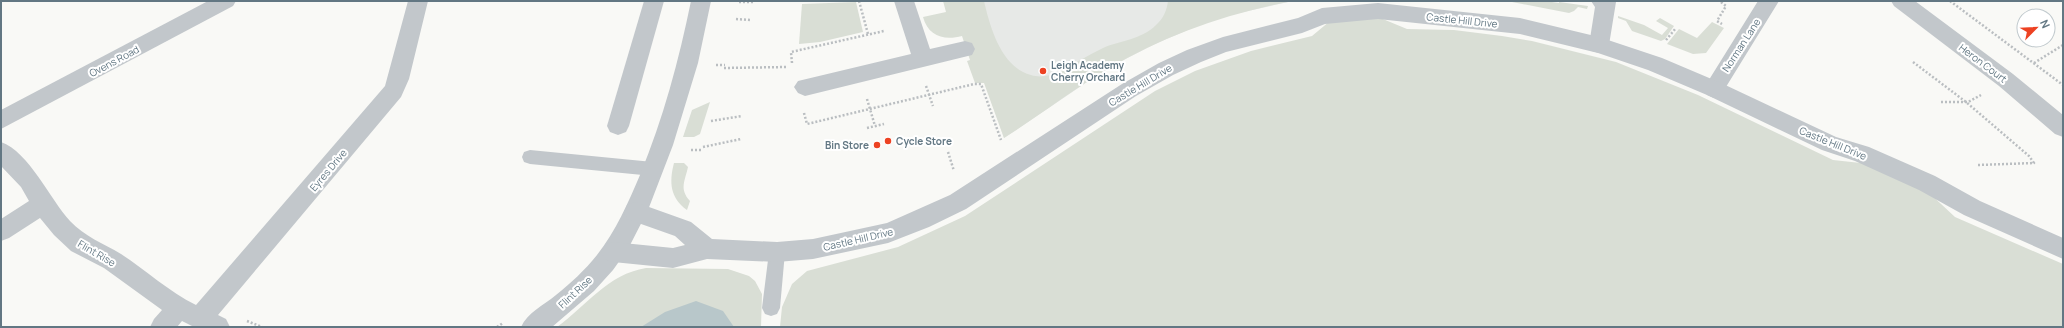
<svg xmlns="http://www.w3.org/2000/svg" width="2064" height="328" viewBox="0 0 2064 328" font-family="Manrope,sans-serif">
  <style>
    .built { fill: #e7e9e7 }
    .green { fill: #d9ded5 }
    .water { fill: #b8c7ca }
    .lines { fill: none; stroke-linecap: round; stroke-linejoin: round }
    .path { stroke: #babec1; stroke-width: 2.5; stroke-dasharray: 2 2; stroke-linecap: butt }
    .service { fill: #c2c7cb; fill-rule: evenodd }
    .minor { fill: #c2c7cb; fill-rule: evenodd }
    .tertiary { fill: #c2c7cb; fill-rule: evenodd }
    .poi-dot { fill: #ed4222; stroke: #fff; stroke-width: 1.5 }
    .labels { text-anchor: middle; stroke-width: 4; stroke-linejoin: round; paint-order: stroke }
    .street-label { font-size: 10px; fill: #627783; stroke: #fff }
    .poi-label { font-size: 10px; font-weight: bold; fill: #627783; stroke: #fff; text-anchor: start }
  </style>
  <rect width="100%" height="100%" fill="#f9f9f6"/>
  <path class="built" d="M956,1H1293L1234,14L1202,24L1155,44L1108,68L1004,138Z"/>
  <g class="green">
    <path d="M943,1H984C990,27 1001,67 1031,75C1040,78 1050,76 1058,72C1073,65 1088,55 1103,48C1121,40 1141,40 1156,25C1163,19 1167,10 1168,1H1293C1228,13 1165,35 1108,69C1072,90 1039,116 1004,138L984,83H975L967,61L970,60L962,36C944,41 928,36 923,17L946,12Z"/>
    <path d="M1507,1H1545L1559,3V2L1588,6L1587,9L1578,7L1574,11L1569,13Z"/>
    <path d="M856,2L863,32L820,42L799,44L802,4Z"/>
    <path d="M1618,16L1644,25L1662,35L1668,28L1656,21L1660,18L1674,26L1665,39L1661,41L1632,31L1626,21L1618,18Z"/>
    <path d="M1378,17L1407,29L1454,30L1502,36L1532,41L1616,62L1698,95L1833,160L1870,164L1926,190L1955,217L2063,264V327H780L782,307L792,284L807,271L898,247L965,216L1155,91L1195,71L1251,51L1312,36L1330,21Z"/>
    <path d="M1712,22L1724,28L1706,53L1693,54L1667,44L1679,29L1697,38Z"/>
    <path d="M710,102L700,134L694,137H683L692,110Z"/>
    <path d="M674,163H684L688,167C685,181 679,189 690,201L687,210C670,198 669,182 674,163Z"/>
    <path d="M646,268L728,269L749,276L755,281L762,294L761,327H557C586,306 608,274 646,268Z"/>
  </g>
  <path class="water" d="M696,301L723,311L734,327H641L665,312Z"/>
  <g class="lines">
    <g class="path">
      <path d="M859,1L868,34"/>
      <path d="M1950,1L2063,85"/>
      <path d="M739,2H753"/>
      <path d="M1721,2L1726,6L1717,21L1722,24"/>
      <path d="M736,19L750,20"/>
      <path d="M1666,40L1676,28"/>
      <path d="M1913,62L1966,102L2029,156L2034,163L1978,165"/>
      <path d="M792,63L791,52L884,31"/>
      <path d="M2034,63L2063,45"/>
      <path d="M716,65H725"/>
      <path d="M724,68L786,67"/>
      <path d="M926,86L933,106"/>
      <path d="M867,99L875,126"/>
      <path d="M1941,102H1968L1981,95"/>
      <path d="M804,113L807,124L974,84H981L1001,140"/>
      <path d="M711,121L742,116"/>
      <path d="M867,128L884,124"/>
      <path d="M703,147L741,139"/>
      <path d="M691,150H703"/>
      <path d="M948,152L954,171"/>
      <path d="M247,321L262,327"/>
      <path d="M497,327L503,323"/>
    </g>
    <g class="service">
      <path d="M530,150L653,162L659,164L661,169L659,174L653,176L530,164L524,162L522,157L524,152Z"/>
      <path d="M777,245L783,247L785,252L780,308L777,314L771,316L765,314L762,308L769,252L771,247Z"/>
    </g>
    <g class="minor">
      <path d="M208,1H236L233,6L1,129V110Z"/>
      <path d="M408,1H428L409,79L401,97L218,315L226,319L230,327H194L182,321L177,327H150L154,319L162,310L104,268L71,251L54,235L40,218L9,238L1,241V219L29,201L21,187L1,166V142C29,152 50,199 70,221C85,237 103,243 121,254C146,270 169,292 196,305L385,86Z"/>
      <path d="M644,1H664L629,126L626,132L618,135L610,132L607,126Z"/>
      <path d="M691,1H711L698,63L673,145L648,210L628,249L613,270L594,291L552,327H521C527,313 544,305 556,295C571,283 585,270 597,255C616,231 628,203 640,175C663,119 679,60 691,1Z"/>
      <path d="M894,1H914L930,49L965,41L972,43L975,49L972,55L805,96L798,93L794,87L798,81L911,54Z"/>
      <path d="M1591,1L1616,2L1609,45L1606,51L1599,53L1592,51L1589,45L1595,7Z"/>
      <path d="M1758,1H1779L1721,95L1714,98L1707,95L1703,89L1707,83Z"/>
      <path d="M1891,1H1915L2013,74L2063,115V137L2055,134L1999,86L1894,6Z"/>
    </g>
    <path class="tertiary" d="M1378,3L1520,18L1599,37L1662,58L1721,83L1836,137L1869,147L1935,176L1980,201L2063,238V259L1964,215L1919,190L1855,161L1822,150L1707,95L1648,70L1598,53L1520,34L1378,19L1325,24L1302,33L1226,52L1201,62L1173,75L1136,96L966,209L929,227L888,243L813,259L777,262L707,259L673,268L613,262L605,259L601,252L605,245L613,242L673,248L685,245L675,236L627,219L624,212L627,205L635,202L691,222L712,239L777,242L813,239L887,223L950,195L1122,84L1159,63L1187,50L1223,37L1298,18L1322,8Z"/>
  </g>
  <g class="poi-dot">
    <circle cx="1043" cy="71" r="4"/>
    <circle cx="888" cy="141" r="4"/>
    <circle cx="877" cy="145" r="4"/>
  </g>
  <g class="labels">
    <g class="street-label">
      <text transform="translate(1462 20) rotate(6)" y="4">Castle Hill Drive</text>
      <text transform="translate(1741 45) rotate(-57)" y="4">Norman Lane</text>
      <text transform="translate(114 61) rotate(-28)" y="4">Ovens Road</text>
      <text transform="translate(1983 63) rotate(37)" y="4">Heron Court</text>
      <text transform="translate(1140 85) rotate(-31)" y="4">Castle Hill Drive</text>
      <text transform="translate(1833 143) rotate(22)" y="4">Castle Hill Drive</text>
      <text transform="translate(328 170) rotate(-50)" y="4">Eyres Drive</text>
      <text transform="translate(858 239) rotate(-13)" y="4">Castle Hill Drive</text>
      <text transform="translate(97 253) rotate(30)" y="4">Flint Rise</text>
      <text transform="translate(575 292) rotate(-43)" y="4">Flint Rise</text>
    </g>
    <g class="poi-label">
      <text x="1051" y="69">Leigh Academy<tspan x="1051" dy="12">Cherry Orchard</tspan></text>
      <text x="896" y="145">Cycle Store</text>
      <text x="869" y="149" text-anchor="end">Bin Store</text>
    </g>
  </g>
  <rect width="2064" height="328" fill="none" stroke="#627783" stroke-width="4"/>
  <g transform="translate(2036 28) rotate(66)"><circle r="19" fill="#ffffff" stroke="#c0c9cd"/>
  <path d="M0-3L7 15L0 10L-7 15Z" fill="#ed4222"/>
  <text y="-6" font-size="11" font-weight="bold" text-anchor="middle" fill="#627783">N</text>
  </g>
</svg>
